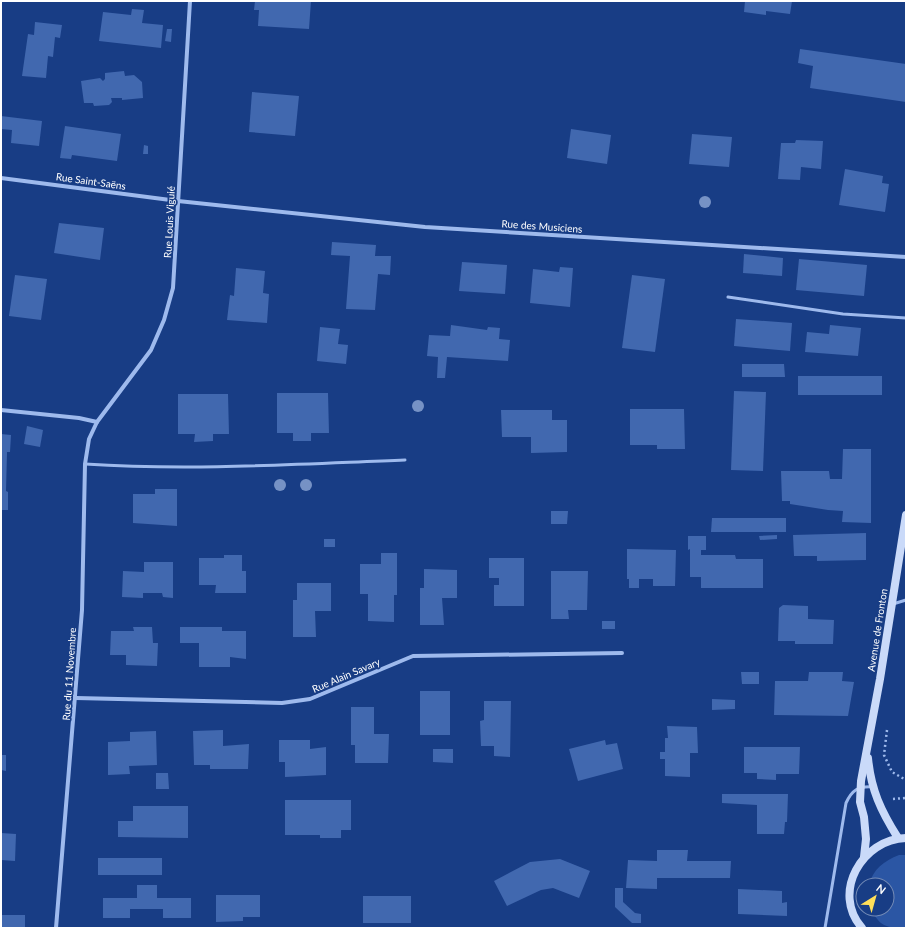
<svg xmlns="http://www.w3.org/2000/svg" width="907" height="929" viewBox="0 0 907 929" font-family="Lato,sans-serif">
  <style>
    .green { fill: #2b56a4 }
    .building { fill: #4168af }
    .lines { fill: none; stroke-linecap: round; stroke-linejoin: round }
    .path { stroke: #9ebaed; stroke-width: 2.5; stroke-dasharray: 2 3; stroke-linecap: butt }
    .service { stroke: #9ebaed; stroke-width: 3 }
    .minor { stroke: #9ebaed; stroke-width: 4 }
    .secondary { stroke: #cadaf9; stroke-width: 8 }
    .tree { fill: #7692c5 }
    .labels { text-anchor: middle; stroke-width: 3.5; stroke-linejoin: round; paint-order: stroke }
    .street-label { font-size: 10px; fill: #fff; stroke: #183d85 }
  </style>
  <rect width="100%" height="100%" fill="#183d85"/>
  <path class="green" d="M899,855H906V928C887,928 880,927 871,909H887V885H869C873,869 884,861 899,855Z"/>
  <g class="building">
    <path d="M255,1H311L309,29L258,26L259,10H254Z"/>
    <path d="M745,1H792L790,14L766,11V15L744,12Z"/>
    <path d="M132,9L144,10L142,23L163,25L161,48L99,41L103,12L131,15Z"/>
    <path d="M35,22L62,25L60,38L55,37L53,57L48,56L46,78L22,76L28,34L34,35Z"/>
    <path d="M167,29H172L171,42L165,41Z"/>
    <path d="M800,49L906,64V102L810,88L813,66L798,63Z"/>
    <path d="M124,71L125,76L134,75L142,82L143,98L122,100V98H111L112,102L109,105L94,106L93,103H84L81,81L100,78L103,81L105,79V73Z"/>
    <path d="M252,92L299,96L295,136L249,132Z"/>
    <path d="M1,116L42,121L39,146L11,143L12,130L1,129Z"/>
    <path d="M65,126L121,134L117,161L72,155L71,159L60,158Z"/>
    <path d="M571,129L611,135L607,164L567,158Z"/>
    <path d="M692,134L732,137L729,167L689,164Z"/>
    <path d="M796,140L823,141L821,169L801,167L800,180L778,179L781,143H795Z"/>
    <path d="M144,145L148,146V154H143Z"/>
    <path d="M845,169L883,176L882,183L889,184L885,212L839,205Z"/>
    <path d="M59,223L104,228L100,260L54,253Z"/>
    <path d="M332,242L376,245L375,256H391L390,275L378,274L375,310L346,309L350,256L331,255Z"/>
    <path d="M744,254L783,258L782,276L743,273Z"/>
    <path d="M799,259L867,265L864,296L796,290Z"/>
    <path d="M462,262L507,265L505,294L459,291Z"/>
    <path d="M560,267L573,268L570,307L530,303L533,269L559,272Z"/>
    <path d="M236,268L265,271L263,293L269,294L267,323L227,320L230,295L234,296Z"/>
    <path d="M15,275L47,279L41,320L9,316Z"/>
    <path d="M632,275L665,279L655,352L622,348Z"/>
    <path d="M736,319L792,323L790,351L734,346Z"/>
    <path d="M451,325L487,330L488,327L500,328L499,339L510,340L508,361L447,357L445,378H437L438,357L427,356L429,335L450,336Z"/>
    <path d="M830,325L861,328L858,356L805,352L807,332L829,334Z"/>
    <path d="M320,327L340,329L338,344L348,345L346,364L317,361Z"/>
    <path d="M742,364H784L785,377H742Z"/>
    <rect x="798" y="376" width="84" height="19"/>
    <path d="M734,391L766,392L763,471L731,470Z"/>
    <path d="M277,393H328L329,433H311V441H293V433H277Z"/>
    <path d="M178,394H228L229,434H213V441L194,442L195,434H178Z"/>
    <path d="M630,409H684L685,449H657V445H630Z"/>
    <path d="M501,410H552V420H567V452L531,453V437H502Z"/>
    <path d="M27,426L43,430L40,447L24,444Z"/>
    <path d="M1,434L11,435L10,452H7L6,491L8,492V510H1Z"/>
    <path d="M843,449H871V523L842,522L843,511L828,510L790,504V501H782L781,471H829L830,479H842Z"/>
    <path d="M155,489H177V526L133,523V494H155Z"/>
    <path d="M551,511H568L567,524H551Z"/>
    <path d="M712,518H786V532H711Z"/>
    <path d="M866,533V560L817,561V556H794L793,535Z"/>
    <path d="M777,535V539L760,540L759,536Z"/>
    <path d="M688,536H706V550H701V555H735L736,559H763V588H701V577H690V549L688,550Z"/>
    <rect x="324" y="539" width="11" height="8"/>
    <path d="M627,549L676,550L675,586H653V579H639V588H629V579H627Z"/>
    <path d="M381,553H397V595H394V622L368,621V594H360V564H381Z"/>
    <path d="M224,555H242V571H246V593H215L216,585H199V558H224Z"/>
    <path d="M489,558H524V606H494V585H499V578H489Z"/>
    <path d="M144,562H173V598L163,597L162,593H143V598L122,597L123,571L144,572Z"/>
    <path d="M424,569L457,570V598H442L444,625H420V588H424Z"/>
    <path d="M551,571H588L587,610H568L569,619H551Z"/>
    <path d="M297,583H331V611H315L316,637H293V600H297Z"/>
    <path d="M783,605L808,606V619L834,620L833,644H795V641H778L779,608Z"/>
    <rect x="602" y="621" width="13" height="8"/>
    <path d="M133,627H152L153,643H158L157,666L126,665V655H110L111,631H134Z"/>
    <path d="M180,627H222V631H246V659L230,657V667H199V643H180Z"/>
    <path d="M741,672H759V684H742Z"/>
    <path d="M809,672H843L842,681L854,682L848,716L774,715L775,681H808Z"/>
    <rect x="420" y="691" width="30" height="44"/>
    <path d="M712,699L735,700V709L712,710Z"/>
    <path d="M484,701H511L510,757L494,756V746H481L480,721L484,720Z"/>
    <path d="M351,707H374V734H389L388,763H355V745H351Z"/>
    <path d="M667,726L697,727L698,753H690V777L665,776V759H660V752H665V738H668Z"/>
    <path d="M223,730V746L249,744L248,769H210V765H194L193,731Z"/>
    <path d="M156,731L157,765L129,766L130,774L108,775V742L130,741V732Z"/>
    <path d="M279,740H310V749L326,747V775L285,777V762H279Z"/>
    <path d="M605,740L606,745L617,743L623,769L578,781L569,749Z"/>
    <path d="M744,747H800L799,774H776V780L757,779V773H744Z"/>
    <path d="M433,749H453V763L433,762Z"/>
    <path d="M1,755H6V771L1,770Z"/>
    <path d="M156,773H168L169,789H156Z"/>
    <path d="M722,794H788L787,822H785L784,834H757V805L722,803Z"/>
    <path d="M285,800H351V830H341V838H320V835H285Z"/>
    <path d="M133,806H188V838L118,837V821H133Z"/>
    <path d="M1,833L16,834L15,861L1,860Z"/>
    <path d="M657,850H688L687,861H731L730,878H657V889L626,888L628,860L657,861Z"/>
    <rect x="98" y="858" width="64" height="17"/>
    <path d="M560,859L590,871L579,898L553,888L541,890L507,906L494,881L530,862Z"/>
    <path d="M137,885H157V898H191V918H163V909H130V918H103V898H137Z"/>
    <path d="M615,888H623V902L635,913L641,914V923H632L615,907Z"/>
    <path d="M738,889L782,891V903L787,902V916L738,914Z"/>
    <path d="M216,895H260V917H243V921L216,922Z"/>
    <rect x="363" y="896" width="48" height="27"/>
    <rect x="1" y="915" width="24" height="13"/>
  </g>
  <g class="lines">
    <g class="path">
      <path d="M887,730L884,755L892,772L906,780"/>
      <path d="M893,799L906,798"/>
    </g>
    <g class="service">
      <path d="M728,297L843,314L906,318"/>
      <path d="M85,464C192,471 299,464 405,460"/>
      <path d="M893,604L906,600"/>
      <path d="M825,928L846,803C852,790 858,786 873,787"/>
    </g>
    <g class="minor">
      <path d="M1,178L178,201L425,227L906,257"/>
      <path d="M1,410L79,418L97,422"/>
      <path d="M76,698L282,703L310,699L413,656L622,653"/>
      <path d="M56,928L82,610L85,464L89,439L97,422L151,350L164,320L173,288L190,1"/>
    </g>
    <g class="secondary">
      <path d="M868,758C871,790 881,811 898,838"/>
      <path d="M864,857L866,839L864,817L860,802L861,781L880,679L906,515"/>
      <path d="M862,928C831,893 862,839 906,838"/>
    </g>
  </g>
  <g class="tree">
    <circle cx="705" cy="202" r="6"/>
    <circle cx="418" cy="406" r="6"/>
    <circle cx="280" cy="485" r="6"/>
    <circle cx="306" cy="485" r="6"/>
  </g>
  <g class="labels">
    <g class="street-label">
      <text transform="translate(91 181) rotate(8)" y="4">Rue Saint-Saëns</text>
      <text transform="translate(169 222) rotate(-87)" y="4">Rue Louis Viguié</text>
      <text transform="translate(542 226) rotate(4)" y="4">Rue des Musiciens</text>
      <text transform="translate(877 630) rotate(-81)" y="4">Avenue de Fronton</text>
      <text transform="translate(69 674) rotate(-86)" y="4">Rue du 11 Novembre</text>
      <text transform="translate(346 675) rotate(-23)" y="4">Rue Alain Savary</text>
    </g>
  </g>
  <rect width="907" height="929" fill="none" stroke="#ffffff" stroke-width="4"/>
  <g transform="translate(875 897) rotate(37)"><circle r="19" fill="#183d85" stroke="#748bb6"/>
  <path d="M0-3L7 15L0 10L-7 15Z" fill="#ffdf59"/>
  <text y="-6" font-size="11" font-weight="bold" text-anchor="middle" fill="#ffffff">N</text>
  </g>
</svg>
